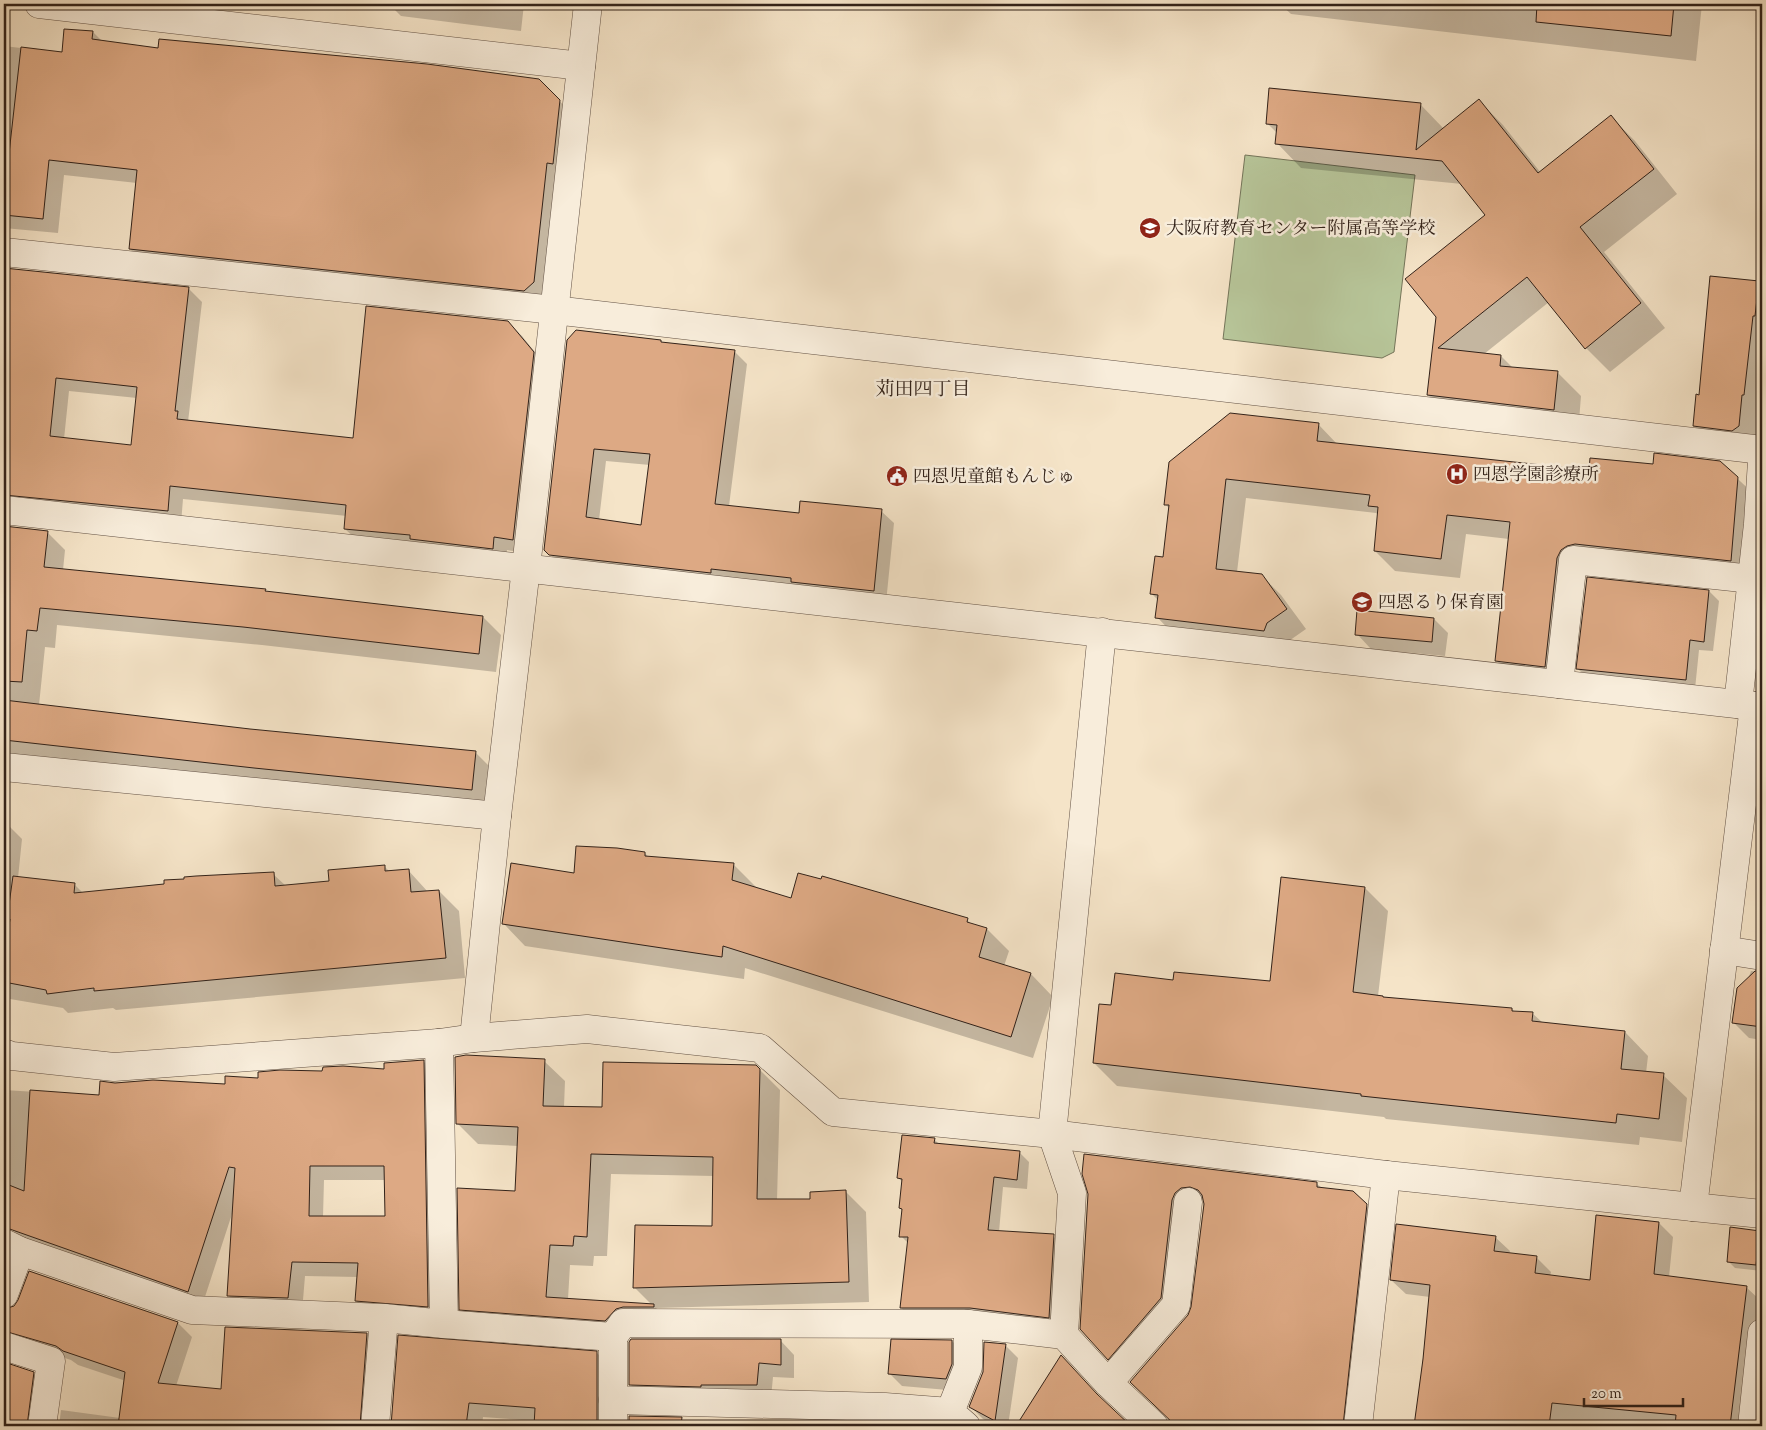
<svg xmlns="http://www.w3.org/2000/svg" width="1766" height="1430" viewBox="0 0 1766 1430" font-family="'Sorts Mill Goudy','Noto Serif JP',serif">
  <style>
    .green { fill: #b7c599; stroke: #747459 }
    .shadow { fill: #0003; fill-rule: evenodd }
    .building { fill: #dda984; stroke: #322219; fill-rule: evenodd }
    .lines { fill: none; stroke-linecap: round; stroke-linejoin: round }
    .minor-casing { stroke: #635245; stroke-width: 29 }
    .tertiary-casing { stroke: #635245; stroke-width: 29 }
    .minor { stroke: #f8eddb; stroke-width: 28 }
    .tertiary { stroke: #f8eddb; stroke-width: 28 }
    .labels { text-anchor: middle; stroke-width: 5; stroke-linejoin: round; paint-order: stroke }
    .poi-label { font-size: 18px; fill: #322219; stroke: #f8eddb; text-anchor: start }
    .neighbourhood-label { font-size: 19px; fill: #322219; stroke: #f8eddb }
  </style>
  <rect width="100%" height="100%" fill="#f5e4c8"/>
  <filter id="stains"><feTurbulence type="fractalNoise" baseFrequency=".004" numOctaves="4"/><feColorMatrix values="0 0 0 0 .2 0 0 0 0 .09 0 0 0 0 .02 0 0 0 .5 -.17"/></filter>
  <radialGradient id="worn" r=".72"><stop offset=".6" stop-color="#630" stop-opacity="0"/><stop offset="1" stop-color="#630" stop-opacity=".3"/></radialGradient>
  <path class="green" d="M1245,155L1415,175L1394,352L1382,358L1223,339Z"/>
  <g class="shadow">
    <path d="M359,4H524L521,31L401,16L392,7Z"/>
    <path d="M1280,4H1702L1696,61L1291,14Z"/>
    <path d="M93,32L102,41L159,50L539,80L575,117L548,297L145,264L130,249L137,183L64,175L58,233L4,228V46L63,53Z"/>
    <path d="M1479,101L1503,125L1541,173L1611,117L1635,141L1677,194L1604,252L1665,328L1610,372L1586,348L1549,302L1484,354L1501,356L1513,368L1557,372L1581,396L1578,434L1452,419L1428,395L1437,316L1487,215L1462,184L1301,168L1277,143L1278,134L1267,123L1420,104L1444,129Z"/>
    <path d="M4,270L188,288L202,302L188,422L354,439L508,322L522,336L547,367L526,553L507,550L506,561L359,542L345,529L347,516L183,499L181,524L4,506ZM69,391L137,398L132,447L64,439Z"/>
    <path d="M1758,282L1762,286V371L1758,408H1762V433L1746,444L1708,440L1694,426L1700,396Z"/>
    <path d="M568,340L663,344L734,351L747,364L729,506L800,515L881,511L894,523L886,603L563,568L550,554ZM606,461L650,465L642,526L599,520Z"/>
    <path d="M1318,424L1338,445L1590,472L1720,462L1760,500L1757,581L1580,570L1565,686L1516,681L1497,661L1509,539L1466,534L1460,578L1395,571L1375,551L1379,515L1376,513L1246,498L1237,572L1261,575L1281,595L1306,629L1286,643L1176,637L1157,617L1159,601L1152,594L1164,558L1170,509L1165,504Z"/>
    <path d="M4,527L47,532L65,550L63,570L265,590L267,593L483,617L501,635L496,672L262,645L57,625L55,648L45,647L39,705L250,730L475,752L493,770L490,807L4,775Z"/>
    <path d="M1709,591L1719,601L1713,651L1699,650L1695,689L1588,679L1578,669Z"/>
    <path d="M1434,619L1448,633L1445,656L1371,649L1357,634Z"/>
    <path d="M4,821L22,839L18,878L74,884L83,893L273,874L286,886L330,882L384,866L390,872L408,870L428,892L439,891L459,911L465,978L116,1010L113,1008L68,1013L63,1008L10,999L7,1026L4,1025Z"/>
    <path d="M645,853L649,858L733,864L756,887L755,888L792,900L967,920L972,925L987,929L1009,951L1004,966L1031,974L1053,997L1033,1058L745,968L744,979L525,946L503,923L575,874Z"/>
    <path d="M1365,888L1388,911L1378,996L1384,998L1512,1009L1515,1012L1532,1013L1543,1023L1625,1032L1648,1056L1646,1073L1663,1075L1687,1098L1682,1142L1640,1137L1639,1145L1386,1119L1384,1117L1117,1086L1094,1063L1112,1006L1174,981L1271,982Z"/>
    <path d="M1762,891V945L1756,939Z"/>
    <path d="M1751,971L1762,972V1040L1749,1038L1733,1022Z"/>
    <path d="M423,1061L437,1075L442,1320L370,1315L356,1301L358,1277L305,1276L302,1312L242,1310L228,1295L232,1214L202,1306L26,1243L11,1228L4,1227V1090L101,1096L115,1084L226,1085L259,1079L385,1070ZM324,1180H385L386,1218L323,1217Z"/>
    <path d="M544,1061L565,1081L564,1107L603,1108L759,1069L780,1090L777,1200H811L846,1192L866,1212L869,1302L656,1308L674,1326L481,1329L461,1309L516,1193L519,1146L478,1144L457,1123ZM611,1174L714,1176L713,1227L635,1288L652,1305L568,1299L570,1265L593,1266L594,1256H607Z"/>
    <path d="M934,1139L940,1145L1019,1152L1029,1162L1027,1189L1003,1187L999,1232L1053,1236L1063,1246L1059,1327L911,1317L901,1308L909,1244L901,1236L903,1211L900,1208L903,1182L898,1178Z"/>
    <path d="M1083,1174L1317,1184L1322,1188L1366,1205L1381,1219L1358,1426H1170V1422L1167,1416L1189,1316L1193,1308L1204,1200L1196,1202L1175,1313L1123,1373L1109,1359L1089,1194Z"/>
    <path d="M1659,1223L1673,1237L1669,1277L1746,1287L1761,1301L1749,1397L1752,1426H1415L1430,1297L1406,1294L1391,1280L1495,1237L1510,1251L1509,1254L1537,1258L1551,1272L1550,1276L1591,1281Z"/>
    <path d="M1759,1232L1762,1235V1271L1735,1268L1728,1261Z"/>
    <path d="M4,1310L178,1323L192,1337L176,1386L222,1390L367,1334L381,1348L374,1426H59L61,1410L120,1418L126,1381L78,1365L71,1360L24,1345H16L4,1333Z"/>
    <path d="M399,1336L597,1353L611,1367V1426H536V1421L483,1417L482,1426H392Z"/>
    <path d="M780,1340L794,1355V1378L773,1377L771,1398H644L630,1384Z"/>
    <path d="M952,1341L964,1353L959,1391L902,1386L889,1373Z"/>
    <path d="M1005,1345L1018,1358L1008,1426H996L983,1419L970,1406L984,1373Z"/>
    <path d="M1061,1357L1105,1403L1130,1426H1017Z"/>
    <path d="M4,1363L33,1373L47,1387L42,1426H4Z"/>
    <path d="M630,1417L681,1419L689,1426H629Z"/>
    <path d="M804,1422L853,1423L856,1426H804Z"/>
    <path d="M1375,1423L1403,1426H1374Z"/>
    <path d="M885,1424L910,1426H885Z"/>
  </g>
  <g class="building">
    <path d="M1537,4H1674L1671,36L1536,22Z"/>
    <path d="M64,29L93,31L92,39L158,48L159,39L427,64L539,79L560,100L553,164L547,163L534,282L524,291L129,249L137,170L49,160L43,219L4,215V198L21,47L62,52Z"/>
    <path d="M1269,88L1421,103L1416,150L1479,99L1538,173L1611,115L1654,169L1580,227L1641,303L1585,349L1527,277L1438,348L1501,355L1500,366L1558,371L1554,410L1427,395L1436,317L1405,279L1485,215L1442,161L1275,144L1277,125L1266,124Z"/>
    <path d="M4,268L189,287L175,411H178L177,419L353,438L366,306L508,321L534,352L513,540L494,537L493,549L410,539V535L344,529L346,505L170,486L168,511L4,495ZM56,378L137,387L131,445L50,436Z"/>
    <path d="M1710,276L1759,281L1755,316H1753L1744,395H1742L1739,426L1732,431L1693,426L1696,394L1699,395Z"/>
    <path d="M576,330L661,340V342L735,350L715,504L799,513L800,501L882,509L874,591L791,582V578L711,569V573L549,555L544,550L567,340ZM594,449L650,454L641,525L586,517Z"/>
    <path d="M1230,413L1319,423L1317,441L1589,470L1590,458L1653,464L1654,453L1720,461L1738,477L1731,561L1575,544L1567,546L1561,550L1557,558L1545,667L1495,661L1510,522L1447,515L1441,559L1374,551L1378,507L1368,506L1370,495L1226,479L1216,569L1262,574L1287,609L1267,623L1264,631L1155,618L1158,595L1150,594L1155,556L1163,557L1169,505H1164L1169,462Z"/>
    <path d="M4,526L48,531L44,567L266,589L265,591L483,616L479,654L243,627L40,608L37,631L27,630L22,682L4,681Z"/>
    <path d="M1587,577L1709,590L1704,642L1690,640L1686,680L1576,669Z"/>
    <path d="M1357,610L1434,618L1432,642L1355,635Z"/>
    <path d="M4,700L250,729L476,751L472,790L254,768L4,740Z"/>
    <path d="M576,846L617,848L645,852V856L734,863L732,880L791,898L798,873L821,879L822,876L968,918L967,922L987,928L979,957L1031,973L1011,1037L723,946L722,957L502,924L511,863L574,873Z"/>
    <path d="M385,865V871L409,869L411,892L439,890L446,958L94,991V988L47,994L46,990L4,982V961L10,919H7L13,876L75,883L74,893L164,884V880L184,879V877L196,876L274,872L275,886L329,881L328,870Z"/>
    <path d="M1281,877L1365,887L1353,992L1383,996V997L1512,1008V1011L1533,1012L1532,1021L1625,1031L1621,1069L1664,1073L1659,1119L1617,1114L1616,1123L1361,1096V1094L1093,1063L1099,1004L1111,1005L1115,973L1173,980L1174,972L1270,981Z"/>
    <path d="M1755,971H1762V1027L1732,1023L1737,988Z"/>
    <path d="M466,1055L545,1059L543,1106L602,1107L603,1062L756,1065L760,1069L757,1199H810V1192L846,1190L849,1282L633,1288L635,1225L712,1226L713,1157L591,1154L587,1237L574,1236L573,1246L550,1245L546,1297L654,1304V1307H623L616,1309L605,1321L459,1310L457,1188L515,1191L518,1127L456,1124L455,1057Z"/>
    <path d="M424,1060L428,1307L355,1301L358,1263L292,1262L288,1298L227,1296L235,1168L229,1167L188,1292L4,1227V1183L24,1191L30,1090L99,1095L100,1081L115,1083L153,1080L225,1084V1076L258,1078V1072L280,1070L322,1071L323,1067L343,1066L384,1069V1063ZM310,1166H384L385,1216H309Z"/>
    <path d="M902,1135L935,1138L934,1143L1020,1151L1017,1180L994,1177L988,1230L1054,1234L1049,1318L970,1308H900L908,1237H899L902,1209L899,1208L902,1179L897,1178Z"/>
    <path d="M1084,1154L1317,1182V1187L1353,1191L1367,1204L1343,1426H1176L1130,1382L1188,1315L1191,1307L1204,1204L1202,1195L1198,1190L1190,1187L1181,1188L1175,1193L1172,1200L1161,1298L1108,1360L1080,1329L1088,1194L1082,1174Z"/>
    <path d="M1596,1215L1659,1222L1654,1274L1747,1286L1730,1426H1675L1676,1415L1552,1403L1549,1426H1414L1423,1359L1430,1285L1390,1280L1396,1224L1496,1236L1494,1251L1537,1256L1535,1273L1590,1280Z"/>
    <path d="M1730,1227L1760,1231L1756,1265L1727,1262Z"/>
    <path d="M29,1271L178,1322L158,1383L221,1389L225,1327L367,1333L360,1426H118L125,1372L63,1351L56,1346L4,1331V1309L14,1306L18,1300Z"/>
    <path d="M398,1335L597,1351V1426H534L535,1408L469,1403L466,1426H391Z"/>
    <path d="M631,1339H781V1365L759,1363L757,1385H701V1387L629,1385V1342Z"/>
    <path d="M891,1339L952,1340V1364L946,1379L888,1374Z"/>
    <path d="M984,1342L1006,1344L995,1421L969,1407L983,1372Z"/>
    <path d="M1061,1355L1097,1394L1131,1426H1016Z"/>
    <path d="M4,1362L34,1372L27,1426H4Z"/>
    <path d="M629,1416L682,1417L681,1426H629Z"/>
  </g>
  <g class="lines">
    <g class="minor-casing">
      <g id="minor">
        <path d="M39,4L581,66"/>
        <path d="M4,252L554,310L1762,450"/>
        <path d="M1559,684L1573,560L1752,579"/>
        <path d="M1738,704L1758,524L1762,461"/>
        <path d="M1754,706L1693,1207L1762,1214"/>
        <path d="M4,767L497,816"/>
        <path d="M1724,950L1762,956"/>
        <path d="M4,1053L12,1056L114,1067L439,1043L474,1038L587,1029L760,1048L833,1112L1052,1134L1386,1175L1693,1207"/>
        <path d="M4,1243L20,1251L192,1310L384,1318L444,1324L439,1043"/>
        <path d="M4,1294L20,1251"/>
        <path d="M444,1324L613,1337L623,1323L968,1324L1064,1335L1108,1383L1154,1426"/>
        <path d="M1064,1335L1072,1193L1052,1134L1102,632"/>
        <path d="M4,1346L51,1361L42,1426"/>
        <path d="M1108,1383L1176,1305L1188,1202"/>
        <path d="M613,1400L885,1407L950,1412"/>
        <path d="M375,1426L384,1318"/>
        <path d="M613,1426V1337"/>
        <path d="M966,1426L950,1412L968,1367V1324"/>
        <path d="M1358,1426L1386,1175"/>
        <path d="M1752,1426L1762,1333"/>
      </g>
    </g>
    <g class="tertiary-casing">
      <g id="tertiary">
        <path d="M4,510L1754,706"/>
        <path d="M474,1038L497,816L526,568L588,4"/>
      </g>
    </g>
    <use href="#minor" class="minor"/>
    <use href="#tertiary" class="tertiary"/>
  </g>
  <defs>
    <g id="school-disc" transform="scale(1.125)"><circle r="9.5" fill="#8f2418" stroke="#f8eddb"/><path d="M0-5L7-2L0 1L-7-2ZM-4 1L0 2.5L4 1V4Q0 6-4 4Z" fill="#fff"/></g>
    <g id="hospital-disc" transform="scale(1.125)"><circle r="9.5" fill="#8f2418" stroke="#f8eddb"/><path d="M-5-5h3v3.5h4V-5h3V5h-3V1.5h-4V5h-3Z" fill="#fff"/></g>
    <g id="civic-disc" transform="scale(1.125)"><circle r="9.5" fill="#8f2418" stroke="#f8eddb"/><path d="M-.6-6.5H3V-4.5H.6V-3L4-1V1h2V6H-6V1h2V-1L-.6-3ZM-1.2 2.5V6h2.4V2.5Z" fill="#fff"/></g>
  </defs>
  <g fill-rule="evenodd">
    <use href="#school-disc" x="1150" y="228"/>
    <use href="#hospital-disc" x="1457" y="474"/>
    <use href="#civic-disc" x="897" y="476"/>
    <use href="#school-disc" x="1362" y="602"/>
  </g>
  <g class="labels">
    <g class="poi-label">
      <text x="1166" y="234">大阪府教育センター附属高等学校</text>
      <text x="1473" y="480">四恩学園診療所</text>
      <text x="913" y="482">四恩児童館もんじゅ</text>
      <text x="1378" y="608">四恩るり保育園</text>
    </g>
    <g class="neighbourhood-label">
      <text x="923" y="395">苅田四丁目</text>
    </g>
  </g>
  <rect width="1766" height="1430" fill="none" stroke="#f5e4c8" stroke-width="20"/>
  <rect x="5" y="5" width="1756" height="1420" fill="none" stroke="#322219" stroke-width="2.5"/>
  <rect x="10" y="10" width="1746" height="1410" fill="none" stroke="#322219"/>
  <path d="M1584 1398v8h99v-8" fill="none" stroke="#322219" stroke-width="2.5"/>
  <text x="1591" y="1398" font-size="15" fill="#322219" stroke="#f8eddb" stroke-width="4" paint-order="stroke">20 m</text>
  <rect width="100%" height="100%" filter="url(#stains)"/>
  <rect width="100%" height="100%" fill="url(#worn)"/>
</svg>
